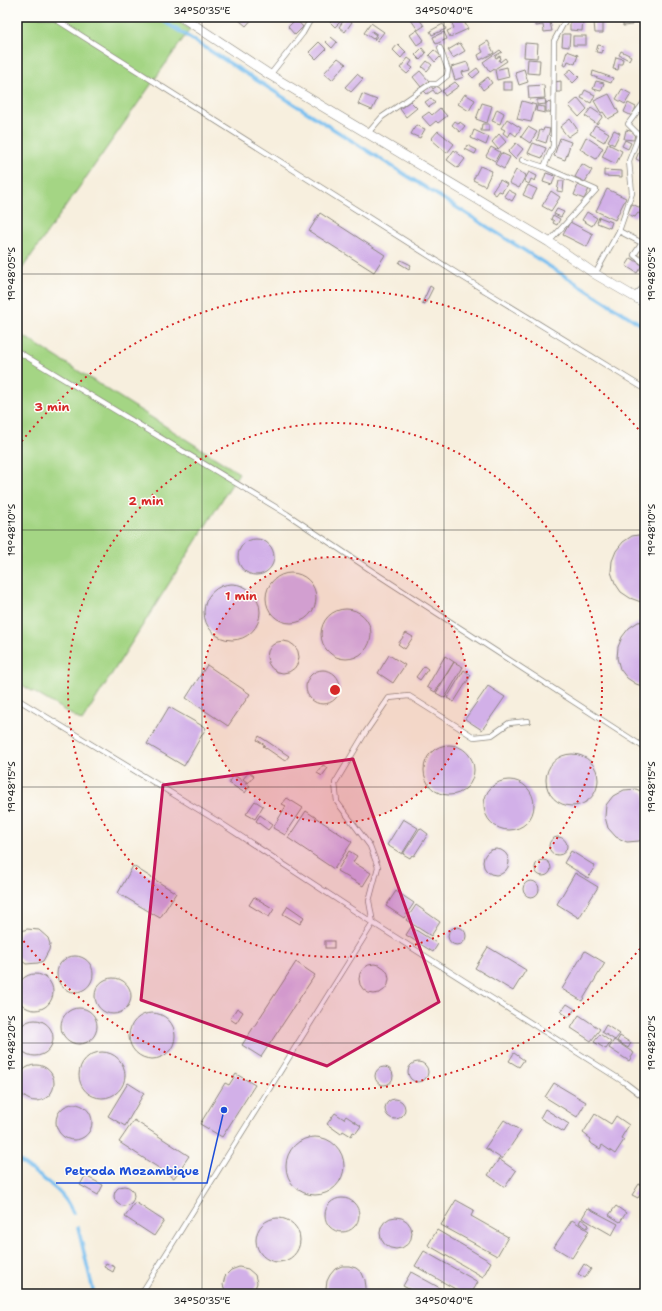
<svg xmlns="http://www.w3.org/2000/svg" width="662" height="1311" viewBox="0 0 662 1311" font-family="'Shantell Sans',sans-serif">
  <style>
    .green { fill: #a4d584; stroke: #607850 }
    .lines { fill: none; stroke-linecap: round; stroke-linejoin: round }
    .stream { stroke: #78bff0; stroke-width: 3.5 }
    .building { fill: #d2b0e8 }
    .service-casing { stroke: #8a867d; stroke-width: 6 }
    .minor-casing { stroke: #8a867d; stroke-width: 10 }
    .service { stroke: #fff; stroke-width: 4.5 }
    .minor { stroke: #fff; stroke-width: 9 }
    .marked { fill: #c2185b; fill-opacity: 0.2; stroke: #c2185b; stroke-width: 3; stroke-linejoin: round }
    .ticks { fill: none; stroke: #1c1c1c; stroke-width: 1; stroke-opacity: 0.45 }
    .ring { fill: none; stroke: #d62828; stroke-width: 2; stroke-dasharray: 2 4 }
    .centre { fill: #d62828; stroke: #fdfcf7; stroke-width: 2 }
    .ring-label { font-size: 12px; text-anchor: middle; font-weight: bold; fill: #d62828; stroke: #fdfcf7; stroke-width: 3; stroke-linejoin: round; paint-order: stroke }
    .leader { fill: none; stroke: #1d4ed8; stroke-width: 1.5 }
    .callout-dot { fill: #1d4ed8; stroke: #fdfcf7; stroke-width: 1.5 }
    .callout-label { font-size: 12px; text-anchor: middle; font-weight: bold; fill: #1d4ed8; stroke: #fdfcf7; stroke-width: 3; stroke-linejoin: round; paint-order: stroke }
    .neatline { fill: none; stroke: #1c1c1c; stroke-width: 1.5 }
    .ticks-label { font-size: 10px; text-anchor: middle; fill: #1c1c1c }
  </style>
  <rect width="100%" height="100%" fill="#fdfcf7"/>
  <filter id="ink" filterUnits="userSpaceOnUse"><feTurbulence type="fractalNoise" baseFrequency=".025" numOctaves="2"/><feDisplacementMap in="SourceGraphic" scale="8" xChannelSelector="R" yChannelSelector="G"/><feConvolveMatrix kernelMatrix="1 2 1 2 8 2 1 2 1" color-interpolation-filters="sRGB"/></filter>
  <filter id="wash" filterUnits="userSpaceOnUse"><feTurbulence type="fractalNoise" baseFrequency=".012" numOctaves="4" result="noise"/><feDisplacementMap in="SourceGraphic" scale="16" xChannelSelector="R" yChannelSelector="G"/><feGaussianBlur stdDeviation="0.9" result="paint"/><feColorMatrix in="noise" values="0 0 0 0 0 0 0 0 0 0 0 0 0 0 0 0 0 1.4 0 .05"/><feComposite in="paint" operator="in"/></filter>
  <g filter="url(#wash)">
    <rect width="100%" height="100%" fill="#f7efde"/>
    <g class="green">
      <path d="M17,17H171L190,29L17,276Z"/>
      <path d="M17,332L239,473L82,721L17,682Z"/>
    </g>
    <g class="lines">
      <g class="stream">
        <path d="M157,17L645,327"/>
        <path d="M17,1159C37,1176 63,1188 73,1213"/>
        <path d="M78,1228L94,1294"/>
      </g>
    </g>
    <g id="blocks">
      <g class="building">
        <path d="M242,17H254L246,26L239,20Z"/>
        <path d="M329,17H345L335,27L327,19Z"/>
        <path d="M346,17L352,22L345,32L339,27Z"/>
        <path d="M409,17H418L424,26L418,30Z"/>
        <path d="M459,17H462L468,29L450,37L447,31L454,28L451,21Z"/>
        <path d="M549,18L552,31L544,32L543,25L536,26L535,21Z"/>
        <path d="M570,18H583L582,31L570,30Z"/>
        <path d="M296,19L303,27L295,35L288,27Z"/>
        <path d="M623,20H631L632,25L623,26Z"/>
        <path d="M594,22H603V33H595Z"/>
        <path d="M371,23L384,32L377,41L374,40L378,35L372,31V32L376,35L373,39L364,33Z"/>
        <path d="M443,24L446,29L432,35L430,31Z"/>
        <path d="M417,30L424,40L417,45L410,35Z"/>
        <path d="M444,32L447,39L436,44L433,37Z"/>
        <path d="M563,34H570L569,47L562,46Z"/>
        <rect x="573" y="36" width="13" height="9"/>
        <path d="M331,37L337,42L332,48L326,42Z"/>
        <path d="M488,41L494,53L480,60L478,55L483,52L480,46Z"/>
        <path d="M319,42L326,49L316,59L309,52Z"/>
        <path d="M460,43L465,51L453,58L448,50Z"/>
        <path d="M525,43L538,44L537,58L524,57Z"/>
        <path d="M398,44L406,52L401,58L393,50Z"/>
        <path d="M598,45L603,46L602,53L596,52Z"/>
        <path d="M422,48L426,53L420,60L415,55Z"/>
        <path d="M434,50L441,56L435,62L429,55Z"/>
        <path d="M500,50L502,52L495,56L496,58L500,56L501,59L499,60L500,62L505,58L507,61L490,72L483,62Z"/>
        <path d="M567,51L578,55L575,64L568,61L566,66L563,65Z"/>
        <path d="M621,51L631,56L629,60L619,55Z"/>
        <path d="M616,57L623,59L622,64H619L618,70L613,69Z"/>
        <path d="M338,58L346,64L332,80L324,73Z"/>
        <path d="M408,58L412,61L409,65L413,68L407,74L400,68Z"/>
        <path d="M528,59L540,60L539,74L527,73Z"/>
        <path d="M427,61L432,65L427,71L422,67Z"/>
        <path d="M467,62L470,70L462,72L464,77L455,80L451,67Z"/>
        <path d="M507,67L509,77L497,80L495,70Z"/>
        <path d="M477,68L480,72L473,78L469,74Z"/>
        <path d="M524,69L528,82L519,85L515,72Z"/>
        <path d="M571,69L579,77L573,83L565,74Z"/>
        <path d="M420,71L429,81L421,87L413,77Z"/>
        <path d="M593,71L613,78L611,83L592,76Z"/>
        <path d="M357,74L363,79L351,92L345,87Z"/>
        <path d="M488,77L492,83L483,90L479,84Z"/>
        <path d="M561,81V92H556L555,82Z"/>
        <path d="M596,81L604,83L601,91L593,89Z"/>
        <path d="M455,82L459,86L445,96L442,91Z"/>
        <rect x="503" y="82" width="9" height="8"/>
        <path d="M544,85L545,98L529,99L528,86Z"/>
        <path d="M431,86L433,89L437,86L441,91L436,94L433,90L427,94L424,91Z"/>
        <path d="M622,89L631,94L625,104L616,99Z"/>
        <path d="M585,90L595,95L591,103L581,98Z"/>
        <path d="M362,94L377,100L372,110L358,104Z"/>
        <path d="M465,94L475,100L469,111L458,104Z"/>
        <path d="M609,94L619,113L608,119L603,112L601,113L594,101Z"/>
        <path d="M431,98L435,103L429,107L425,102Z"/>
        <path d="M578,98L587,109L579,117L569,106Z"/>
        <path d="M545,99L546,104L537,105V100Z"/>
        <path d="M410,101L417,108L406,117L400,109Z"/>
        <path d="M522,101L536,105L531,122L517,119Z"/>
        <path d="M546,102L551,103V112H546Z"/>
        <path d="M482,103L492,106L487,123L476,119Z"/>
        <path d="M628,103L636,107L632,116L624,112Z"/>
        <path d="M537,106L545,107V113L536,111Z"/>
        <path d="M440,108L447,116L438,123L436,121L430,126L422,117L429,112L432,115Z"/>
        <path d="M591,108L603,116L597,124L585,116Z"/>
        <path d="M497,109L504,113L500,124L492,121Z"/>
        <path d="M507,119L521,128L516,136L511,132L508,137L503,133L505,130L501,128Z"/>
        <path d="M570,119L578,130L568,137L560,127Z"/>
        <path d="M455,121L459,124L460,122L465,126L460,132L452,125Z"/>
        <path d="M482,124H489V131H481Z"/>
        <path d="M416,125L425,129L420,138L411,134Z"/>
        <path d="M595,125L609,133L604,142L590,134Z"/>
        <path d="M528,127L537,132L530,143L521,137Z"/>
        <path d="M544,128L550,129L546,143L537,140L540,130L543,131Z"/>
        <path d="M474,130L489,137L486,145L471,138Z"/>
        <path d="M614,130L620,133L614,145L608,141Z"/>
        <path d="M626,130L635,132L634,140L624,139Z"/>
        <path d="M438,131L454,144L447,153L431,139Z"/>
        <path d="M499,134L506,142L498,149L492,142Z"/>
        <path d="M586,137L603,148L596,159L580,149Z"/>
        <path d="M560,138L571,142L565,160L554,156Z"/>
        <path d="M625,140L631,143L628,149L622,146Z"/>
        <path d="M516,143L523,149L515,159L508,152Z"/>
        <path d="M533,143L546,148L542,158L528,153Z"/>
        <path d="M608,144L622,151L616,164L602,157Z"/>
        <path d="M467,145L477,150L475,154L465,149Z"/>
        <path d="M491,147L500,152L495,161L486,156Z"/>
        <path d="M640,149L645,152L644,163L636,159Z"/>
        <path d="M454,150L465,159L458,168L447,160Z"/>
        <path d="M501,153L510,157L504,169L495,164Z"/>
        <path d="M582,164L592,170L585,182L575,177Z"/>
        <path d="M480,166L492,171L485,186L473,180Z"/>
        <path d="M516,170L526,175L519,188L509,183Z"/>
        <path d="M604,170L622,171V177L604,176Z"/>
        <path d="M529,172L537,176L535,181L531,179L529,184L524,181Z"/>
        <path d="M546,173L555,176L552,185L543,182Z"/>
        <path d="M500,180L507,184L502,192L499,191L496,195L492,192Z"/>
        <path d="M559,181H564L563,192L557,191Z"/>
        <path d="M528,185L537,189L532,199L523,195Z"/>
        <path d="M578,185L589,189L584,199L574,195Z"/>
        <path d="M607,189L626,198L615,220L596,211Z"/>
        <path d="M508,190L516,194L512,201L504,196Z"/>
        <path d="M551,191L560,197L551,211L542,206Z"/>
        <path d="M632,204L645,210V216L638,213L635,217L627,214Z"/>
        <path d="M557,209L564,212L561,217L554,214Z"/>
        <path d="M587,212L597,218L592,226L582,220Z"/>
        <path d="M320,213L385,255L374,272L309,231Z"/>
        <path d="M553,215L560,219L557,225L553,223L554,221L551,219Z"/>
        <path d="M599,217L612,222L610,228L597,223Z"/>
        <path d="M570,222L593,234L587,247L563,235Z"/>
        <path d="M631,258L642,265L637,273L626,266Z"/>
        <path d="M401,260L411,265L409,269L399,263Z"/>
        <path d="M430,286L433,288L425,304L422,303Z"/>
        <path d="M645,534V602H641L630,598L621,592L615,583L611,572L612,561L616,551L623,542L632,536Z"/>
        <circle cx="256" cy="557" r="18"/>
        <circle cx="291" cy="598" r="25"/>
        <circle cx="232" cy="612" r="28"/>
        <circle cx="346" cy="634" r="25"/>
        <path d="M645,621V687L636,684L627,678L620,669L617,658L618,647L622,637L629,628L638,622Z"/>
        <path d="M406,633L413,637L405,649L398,644Z"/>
        <circle cx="283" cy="657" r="16"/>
        <path d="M389,655L405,665L393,683L378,673Z"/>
        <path d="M445,656L454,662L435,692L427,687Z"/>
        <path d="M454,662L463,667L445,698L436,693Z"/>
        <path d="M207,665L250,694L228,726L186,698Z"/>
        <path d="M424,666L428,669L420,680L416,677Z"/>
        <path d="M464,670L471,675L454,702L447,698Z"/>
        <circle cx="323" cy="687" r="17"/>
        <path d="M488,686L505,697L482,730L465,719Z"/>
        <path d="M169,707L206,728L184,766L147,744Z"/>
        <path d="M259,736L289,756L285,761L263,746L265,745L257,740Z"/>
        <circle cx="449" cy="770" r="25"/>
        <circle cx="572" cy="780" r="26"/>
        <path d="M323,765L328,768L322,776L317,773Z"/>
        <path d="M249,772L254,776L248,783L243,779Z"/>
        <path d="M234,775L250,786L245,793L229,783Z"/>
        <circle cx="509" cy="805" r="25"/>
        <path d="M636,789L645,793V837L639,841L627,842L616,837L608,828L605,817L606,805L613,796L624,790Z"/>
        <path d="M287,798L303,808L285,835L273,828L286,806L282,804Z"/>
        <path d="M255,801L263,806L255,819L246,814Z"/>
        <path d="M306,811L352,842L334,869L288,838Z"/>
        <path d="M260,815L273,824L268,830L256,821Z"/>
        <path d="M403,819L418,828L402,854L387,845Z"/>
        <path d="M420,828L428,834L414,856L412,855L410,858L403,854Z"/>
        <circle cx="558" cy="846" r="9"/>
        <circle cx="496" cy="862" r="13"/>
        <path d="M349,851L357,856L353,862L371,873L363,886L337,871Z"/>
        <path d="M571,851L595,866L588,878L564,863Z"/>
        <circle cx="543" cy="868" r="8"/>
        <path d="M133,866L176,893L160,918L118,893Z"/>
        <path d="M575,873L598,887L579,918L557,904Z"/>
        <circle cx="531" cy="889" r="8"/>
        <path d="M396,891L414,903L404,918L386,906Z"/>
        <path d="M254,897L274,909L269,917L249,905Z"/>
        <path d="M416,905L440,922L431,936L406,920Z"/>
        <path d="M288,906L304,917L300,924L283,914Z"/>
        <circle cx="457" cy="936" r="9"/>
        <path d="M411,927L438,944L433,952L406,935Z"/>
        <path d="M27,929L39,930L48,938L50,944L49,950L43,961L38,963L26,964L17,957V936L22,931Z"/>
        <rect x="325" y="941" width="9" height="7"/>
        <path d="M488,947L526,970L513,991L475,968Z"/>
        <path d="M585,951L605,963L582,1001L562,989Z"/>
        <circle cx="75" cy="974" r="18"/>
        <path d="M296,962L315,975L261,1057L242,1045Z"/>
        <circle cx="374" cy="979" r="15"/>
        <circle cx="35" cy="992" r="18"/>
        <circle cx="113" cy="996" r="18"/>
        <path d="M567,1004L575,1009L569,1017L561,1012Z"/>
        <path d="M237,1008L243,1012L236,1023L230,1019Z"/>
        <circle cx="79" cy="1026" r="18"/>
        <circle cx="152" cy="1036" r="23"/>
        <path d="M579,1015L600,1029L591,1041L571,1028Z"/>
        <circle cx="35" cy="1038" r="18"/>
        <path d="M606,1025L620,1034L615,1040L602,1032Z"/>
        <path d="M600,1034L611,1042L606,1049L594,1042Z"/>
        <path d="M620,1036L631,1043L628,1048L617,1041Z"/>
        <path d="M614,1040L634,1053L629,1061L609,1048Z"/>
        <circle cx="102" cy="1075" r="23"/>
        <path d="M514,1053L524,1060L519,1067L509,1061Z"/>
        <circle cx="418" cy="1072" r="10"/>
        <circle cx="36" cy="1083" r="18"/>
        <circle cx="384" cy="1076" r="9"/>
        <path d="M236,1074L255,1085L222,1137L200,1124L225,1083L229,1085Z"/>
        <path d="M128,1083L144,1093L125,1126L108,1116Z"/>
        <path d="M554,1083L586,1102L577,1117L545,1097Z"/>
        <circle cx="395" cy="1109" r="10"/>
        <circle cx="74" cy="1122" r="18"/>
        <path d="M545,1109L569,1124L564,1132L540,1118Z"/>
        <path d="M335,1113L344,1119L346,1116L361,1126L356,1133L353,1132L351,1136L343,1131L341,1134L327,1124Z"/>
        <path d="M595,1114L611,1124L616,1116L629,1125L621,1138L624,1140L615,1154L602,1145L600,1149L589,1142L591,1139L583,1133Z"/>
        <path d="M134,1120L189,1156L174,1178L119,1142Z"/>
        <path d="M504,1120L521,1131L502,1159L485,1148Z"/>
        <circle cx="315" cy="1166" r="29"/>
        <path d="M499,1159L516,1171L505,1187L488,1175Z"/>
        <path d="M85,1176L103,1185L98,1195L80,1185Z"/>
        <path d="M639,1184L645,1187L638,1198L632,1195Z"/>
        <circle cx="124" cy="1196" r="10"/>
        <circle cx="342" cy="1215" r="17"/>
        <path d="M456,1200L474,1210L471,1216L508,1237L497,1256L441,1225Z"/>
        <path d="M135,1202L164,1221L154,1236L125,1217Z"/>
        <path d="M616,1206L626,1213L620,1222L609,1215Z"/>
        <path d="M588,1208L618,1224L612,1235L582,1218Z"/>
        <circle cx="396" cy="1233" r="16"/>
        <circle cx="278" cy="1240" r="22"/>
        <path d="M581,1219L589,1225L587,1228L579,1223Z"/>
        <path d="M572,1220L589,1231L572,1258L554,1247Z"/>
        <path d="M437,1230L491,1262L483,1277L428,1245Z"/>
        <path d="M424,1251L478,1282L471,1294H464L415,1266Z"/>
        <path d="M106,1263L115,1267L113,1272L104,1267Z"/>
        <path d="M584,1264L591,1269L585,1278L578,1274Z"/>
        <path d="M342,1266H349L356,1268L362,1273L365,1280L366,1287L365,1294H328L326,1289L327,1281L330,1275L335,1269Z"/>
        <path d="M239,1267L248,1269L255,1275L257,1283L253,1294L226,1293L223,1285L225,1276L231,1270Z"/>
        <path d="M411,1272L451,1294H418L403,1286Z"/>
      </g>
    </g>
  </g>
  <g filter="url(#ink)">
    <use href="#blocks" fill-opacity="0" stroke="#8a867d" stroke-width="1"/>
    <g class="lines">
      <g class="service-casing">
        <g id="service">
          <path d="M52,17L461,276L645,389"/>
          <path d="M270,75L303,33L312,17"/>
          <path d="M368,133L382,117L430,84H437L447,76L448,70L440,48"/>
          <path d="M522,160L544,167L596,190L549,242"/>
          <path d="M544,167L553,146L554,41L567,17"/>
          <path d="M619,231L642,243"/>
          <path d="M645,242L642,243L634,255L644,263L645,273"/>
          <path d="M595,274L619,231L632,193L629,161L639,135L628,124L645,101"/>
          <path d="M634,296L645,286"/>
          <path d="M17,351L287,514L369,569L645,748"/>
          <path d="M17,699L219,822L373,923L624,1082L645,1098"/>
          <path d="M141,1294L373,923L369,901L378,867L370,846L337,802L335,783L365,733L389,698L409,696L474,737L492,735L509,723L528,721"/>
        </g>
      </g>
      <g class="minor-casing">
        <path id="minor" d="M182,17L270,75L549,242L595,274L645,303"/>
      </g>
      <use href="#service" class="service"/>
      <use href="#minor" class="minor"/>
    </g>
  </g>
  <path class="marked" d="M353,759L439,1002L327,1066L141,1000L163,785Z"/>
  <path class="ticks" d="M17,17H645M202,17V1294M444,17V1294M17,274H645M17,530H645M17,787H645M17,1043H645"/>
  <circle cx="335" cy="690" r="133" fill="#d62828" fill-opacity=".12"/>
  <g class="ring">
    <circle cx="335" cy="690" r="133"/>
    <circle cx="335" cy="690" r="267"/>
    <path d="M644 944A400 400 0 0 1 18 934M18 446A400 400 0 0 1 644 436"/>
  </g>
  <circle cx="335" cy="690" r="6" class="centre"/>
  <g class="ring-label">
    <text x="52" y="411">3 min</text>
    <text x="146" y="505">2 min</text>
    <text x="241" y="600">1 min</text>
  </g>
  <path class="leader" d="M224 1110L207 1183H56"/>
  <circle class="callout-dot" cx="224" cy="1110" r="4"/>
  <g class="callout-label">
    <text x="132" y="1175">Petroda Mozambique</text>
  </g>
  <rect width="662" height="1311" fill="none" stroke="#fdfcf7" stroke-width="44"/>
  <rect x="22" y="22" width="618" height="1267" class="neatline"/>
  <g class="ticks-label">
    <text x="202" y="14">34°50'35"E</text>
    <text x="444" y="14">34°50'40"E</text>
    <text transform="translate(11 274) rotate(-90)" y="4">19°48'05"S</text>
    <text transform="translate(651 274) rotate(-90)" y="4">19°48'05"S</text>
    <text transform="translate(11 530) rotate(-90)" y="4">19°48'10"S</text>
    <text transform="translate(651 530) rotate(-90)" y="4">19°48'10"S</text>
    <text transform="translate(11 787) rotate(-90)" y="4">19°48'15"S</text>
    <text transform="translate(651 787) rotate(-90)" y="4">19°48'15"S</text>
    <text transform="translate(11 1043) rotate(-90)" y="4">19°48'20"S</text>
    <text transform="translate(651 1043) rotate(-90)" y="4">19°48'20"S</text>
    <text x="202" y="1304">34°50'35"E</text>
    <text x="444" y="1304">34°50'40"E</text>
  </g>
</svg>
